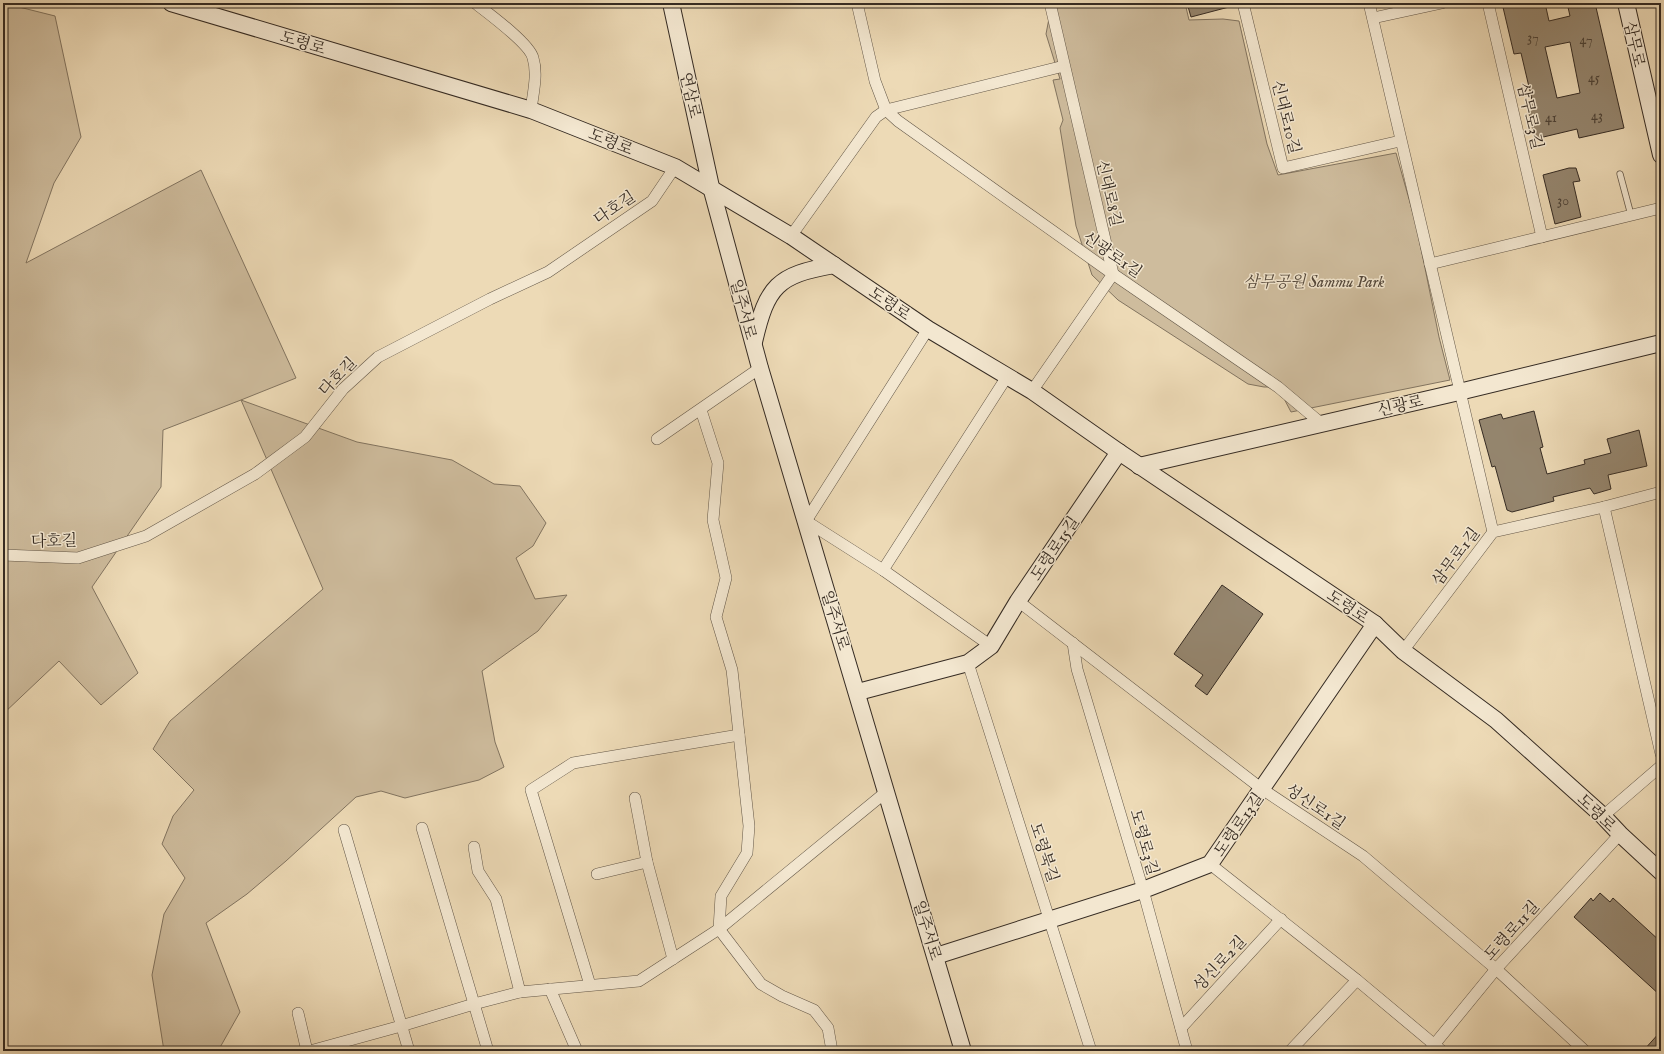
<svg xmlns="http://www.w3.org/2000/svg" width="1664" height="1054" viewBox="0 0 1664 1054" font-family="'IM FELL English','Noto Serif KR',serif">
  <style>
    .green { fill: #cebc9d; stroke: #827460 }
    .building { fill: #95866f; stroke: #352b23; fill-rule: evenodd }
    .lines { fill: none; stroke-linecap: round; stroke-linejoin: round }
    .lane-casing { stroke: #635748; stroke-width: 7 }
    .street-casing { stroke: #635748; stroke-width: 12 }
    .secondary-casing { stroke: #352b23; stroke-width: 18 }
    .lane { stroke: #f3e7d0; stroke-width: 5.5 }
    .street { stroke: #f3e7d0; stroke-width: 11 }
    .secondary { stroke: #f3e7d0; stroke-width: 16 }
    .labels { text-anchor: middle; stroke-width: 3; stroke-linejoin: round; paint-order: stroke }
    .number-label { font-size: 14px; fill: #4d4236 }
    .street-label { font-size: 16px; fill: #352b23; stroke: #f3e7d0 }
    .park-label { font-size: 16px; font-style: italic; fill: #54483b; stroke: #f3e7d0 }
  </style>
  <rect width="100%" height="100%" fill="#eddab6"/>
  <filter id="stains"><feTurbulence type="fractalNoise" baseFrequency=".005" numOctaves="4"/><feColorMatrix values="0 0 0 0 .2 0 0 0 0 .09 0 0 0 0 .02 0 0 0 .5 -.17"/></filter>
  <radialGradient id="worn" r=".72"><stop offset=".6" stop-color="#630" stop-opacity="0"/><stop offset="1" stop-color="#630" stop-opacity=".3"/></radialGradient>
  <g class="green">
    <path d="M3,3L55,16L81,137L54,183L26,263L201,170L296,378L241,400L357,442L452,460L494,484L520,486L546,523L533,546L516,558L535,599L567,595L538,631L482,671L495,742L504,767L479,780L405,798L381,791L356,797L286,861L247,894L206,923L240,1012L218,1051H164L152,975L164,914L185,878L162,844L173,816L194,790L153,749L170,721L323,589L241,400L163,430L161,487L92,587L138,673L101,705L59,661L3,714Z"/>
    <path d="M1052,3H1185L1189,20L1223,19L1239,21L1267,144L1278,175L1396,153L1416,224L1439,337L1450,380L1291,412L1278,387H1264L1248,384L1118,300L1092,275L1076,226L1060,128L1063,120L1053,80L1060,79L1046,34Z"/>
  </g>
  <g class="building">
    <path d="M1187,3H1228L1229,7L1191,17Z"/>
    <path d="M1502,3H1545L1549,21L1570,16L1567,3H1595L1624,128L1579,138L1577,129L1535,139L1527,105L1533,104L1521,53L1514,54ZM1570,42L1580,93L1557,98L1545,47Z"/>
    <path d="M1569,168H1576L1580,181L1573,182L1581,217L1555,224L1543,175Z"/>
    <path d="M1534,411L1543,447L1540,448L1547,474L1585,464L1584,460L1611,453L1607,439L1639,430L1647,466L1608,475L1611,489L1594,494L1590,488L1553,497L1554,501L1512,512L1507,510L1495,466L1492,467L1479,420L1501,414L1503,419Z"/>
    <path d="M1222,585L1263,614L1207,695L1195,686L1203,675L1174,654Z"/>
    <path d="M1600,893L1610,902L1613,898L1661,942V996L1574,917L1591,898L1593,901Z"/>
    <path d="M1661,1031V1051H1643Z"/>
  </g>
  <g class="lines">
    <g class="lane-casing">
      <path id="lane" d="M1620,174L1631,215"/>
    </g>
    <g class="street-casing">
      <g id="street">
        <path d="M475,3C488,13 530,44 533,58C538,74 533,93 531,110"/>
        <path d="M857,3L875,81L886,110L898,121L1113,274L1278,387L1322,424"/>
        <path d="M1243,3L1283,168L1400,141"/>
        <path d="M1369,3L1493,532"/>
        <path d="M1488,3L1542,237"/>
        <path d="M1373,18L1442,3"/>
        <path d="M791,236L876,117L886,110L1064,66"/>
        <path d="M1430,264L1661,208"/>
        <path d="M928,329L806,521L883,570L991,646"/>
        <path d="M1032,391L1113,274L1050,3"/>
        <path d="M701,410L718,463L713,520L726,578L716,617L732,670L749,826L747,853L721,896L719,929L761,984L782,996L814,1010L828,1028L832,1051"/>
        <path d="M657,439L760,368"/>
        <path d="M1604,507L1661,754"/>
        <path d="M3,555L78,558L146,536L255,474L305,437L343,389L378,357L490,299L548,272L652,201L675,167"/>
        <path d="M883,570L1008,375"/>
        <path d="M1018,601L1262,789L1363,856L1496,969L1585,1051"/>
        <path d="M1073,643L1077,669L1143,890L1187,1051"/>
        <path d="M1403,651L1493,532L1604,507L1661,492"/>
        <path d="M968,663L1091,1051"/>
        <path d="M635,798L647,862L673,959"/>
        <path d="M1603,816L1661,766"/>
        <path d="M422,828L488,1051"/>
        <path d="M344,830L409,1051"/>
        <path d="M474,847L478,871L496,899L520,992"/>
        <path d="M1210,864L1357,980L1442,1051"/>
        <path d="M597,874L647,862"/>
        <path d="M590,985L531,790L573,763L739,735"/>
        <path d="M550,989L577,1051"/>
        <path d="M298,1013L307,1051"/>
        <path d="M1181,1028L1281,919"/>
        <path d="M310,1051L401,1026L474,1004L520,992L639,981L719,929L886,792"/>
        <path d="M1290,1051L1357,980"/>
        <path d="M1429,1051L1496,969L1620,834"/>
      </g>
    </g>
    <g class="secondary-casing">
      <g id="secondary">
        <path d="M171,3L531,110L675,167L791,236L928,329L1032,391L1119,452L1375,624L1403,651L1496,720L1603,816L1620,834L1661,872"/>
        <path d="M671,3L711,187L760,368L963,1051"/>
        <path d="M1626,3L1661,155"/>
        <path d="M754,342C767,286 777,275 834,265"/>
        <path d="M1139,466L1459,392L1661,343"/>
        <path d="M858,692L968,663L991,646L1018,601L1119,452"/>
        <path d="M936,956L1143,890L1210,864L1375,624"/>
      </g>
    </g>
    <use href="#lane" class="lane"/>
    <use href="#street" class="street"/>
    <use href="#secondary" class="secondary"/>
  </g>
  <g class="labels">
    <g class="number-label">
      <text x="1533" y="42">37</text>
      <text x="1586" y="44">47</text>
      <text x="1594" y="82">45</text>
      <text x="1597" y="120">43</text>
      <text x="1551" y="122">41</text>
      <text x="1563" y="205">30</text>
    </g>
    <g class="street-label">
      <text transform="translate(303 42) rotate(17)" y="6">도령로</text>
      <text transform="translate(1635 44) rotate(77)" y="6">삼무로</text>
      <text transform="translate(691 95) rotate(77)" y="6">연삼로</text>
      <text transform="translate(1531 116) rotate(77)" y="6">삼무로3길</text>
      <text transform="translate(1287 117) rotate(76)" y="6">신대로10길</text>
      <text transform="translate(611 141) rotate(22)" y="6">도령로</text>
      <text transform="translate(1110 193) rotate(77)" y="6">신대로8길</text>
      <text transform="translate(614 207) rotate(-34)" y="6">다호길</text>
      <text transform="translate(1113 254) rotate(35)" y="6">신광로1길</text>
      <text transform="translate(890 303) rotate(34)" y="6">도령로</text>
      <text transform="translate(744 309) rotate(75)" y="6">일주서로</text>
      <text transform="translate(337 376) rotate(-46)" y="6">다호길</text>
      <text transform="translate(1400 405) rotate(-13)" y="6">신광로</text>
      <text transform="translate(54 540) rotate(-1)" y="6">다호길</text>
      <text transform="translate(1054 548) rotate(-56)" y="6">도령로15길</text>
      <text transform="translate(1455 556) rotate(-53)" y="6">삼무로1길</text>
      <text transform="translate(1348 606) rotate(34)" y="6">도령로</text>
      <text transform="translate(836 620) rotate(73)" y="6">일주서로</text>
      <text transform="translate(1316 806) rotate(34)" y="6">성신로1길</text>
      <text transform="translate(1597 812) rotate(44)" y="6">도령로</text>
      <text transform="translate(1238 824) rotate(-55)" y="6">도령로13길</text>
      <text transform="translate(1145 842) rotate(74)" y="6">도령로3길</text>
      <text transform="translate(1045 852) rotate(72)" y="6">도령북길</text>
      <text transform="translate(928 930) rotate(73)" y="6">일주서로</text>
      <text transform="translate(1511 930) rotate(-48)" y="6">도령로11길</text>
      <text transform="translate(1219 963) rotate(-47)" y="6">성신로2길</text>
    </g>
    <g class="park-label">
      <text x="1314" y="287">삼무공원 Sammu Park</text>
    </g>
  </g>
  <rect width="1664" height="1054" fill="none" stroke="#eddab6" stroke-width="16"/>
  <rect x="4" y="4" width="1656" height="1046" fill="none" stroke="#352b23" stroke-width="2"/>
  <rect x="8" y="8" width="1648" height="1038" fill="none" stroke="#352b23"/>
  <rect width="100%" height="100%" filter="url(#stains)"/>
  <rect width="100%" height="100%" fill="url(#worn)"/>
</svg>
